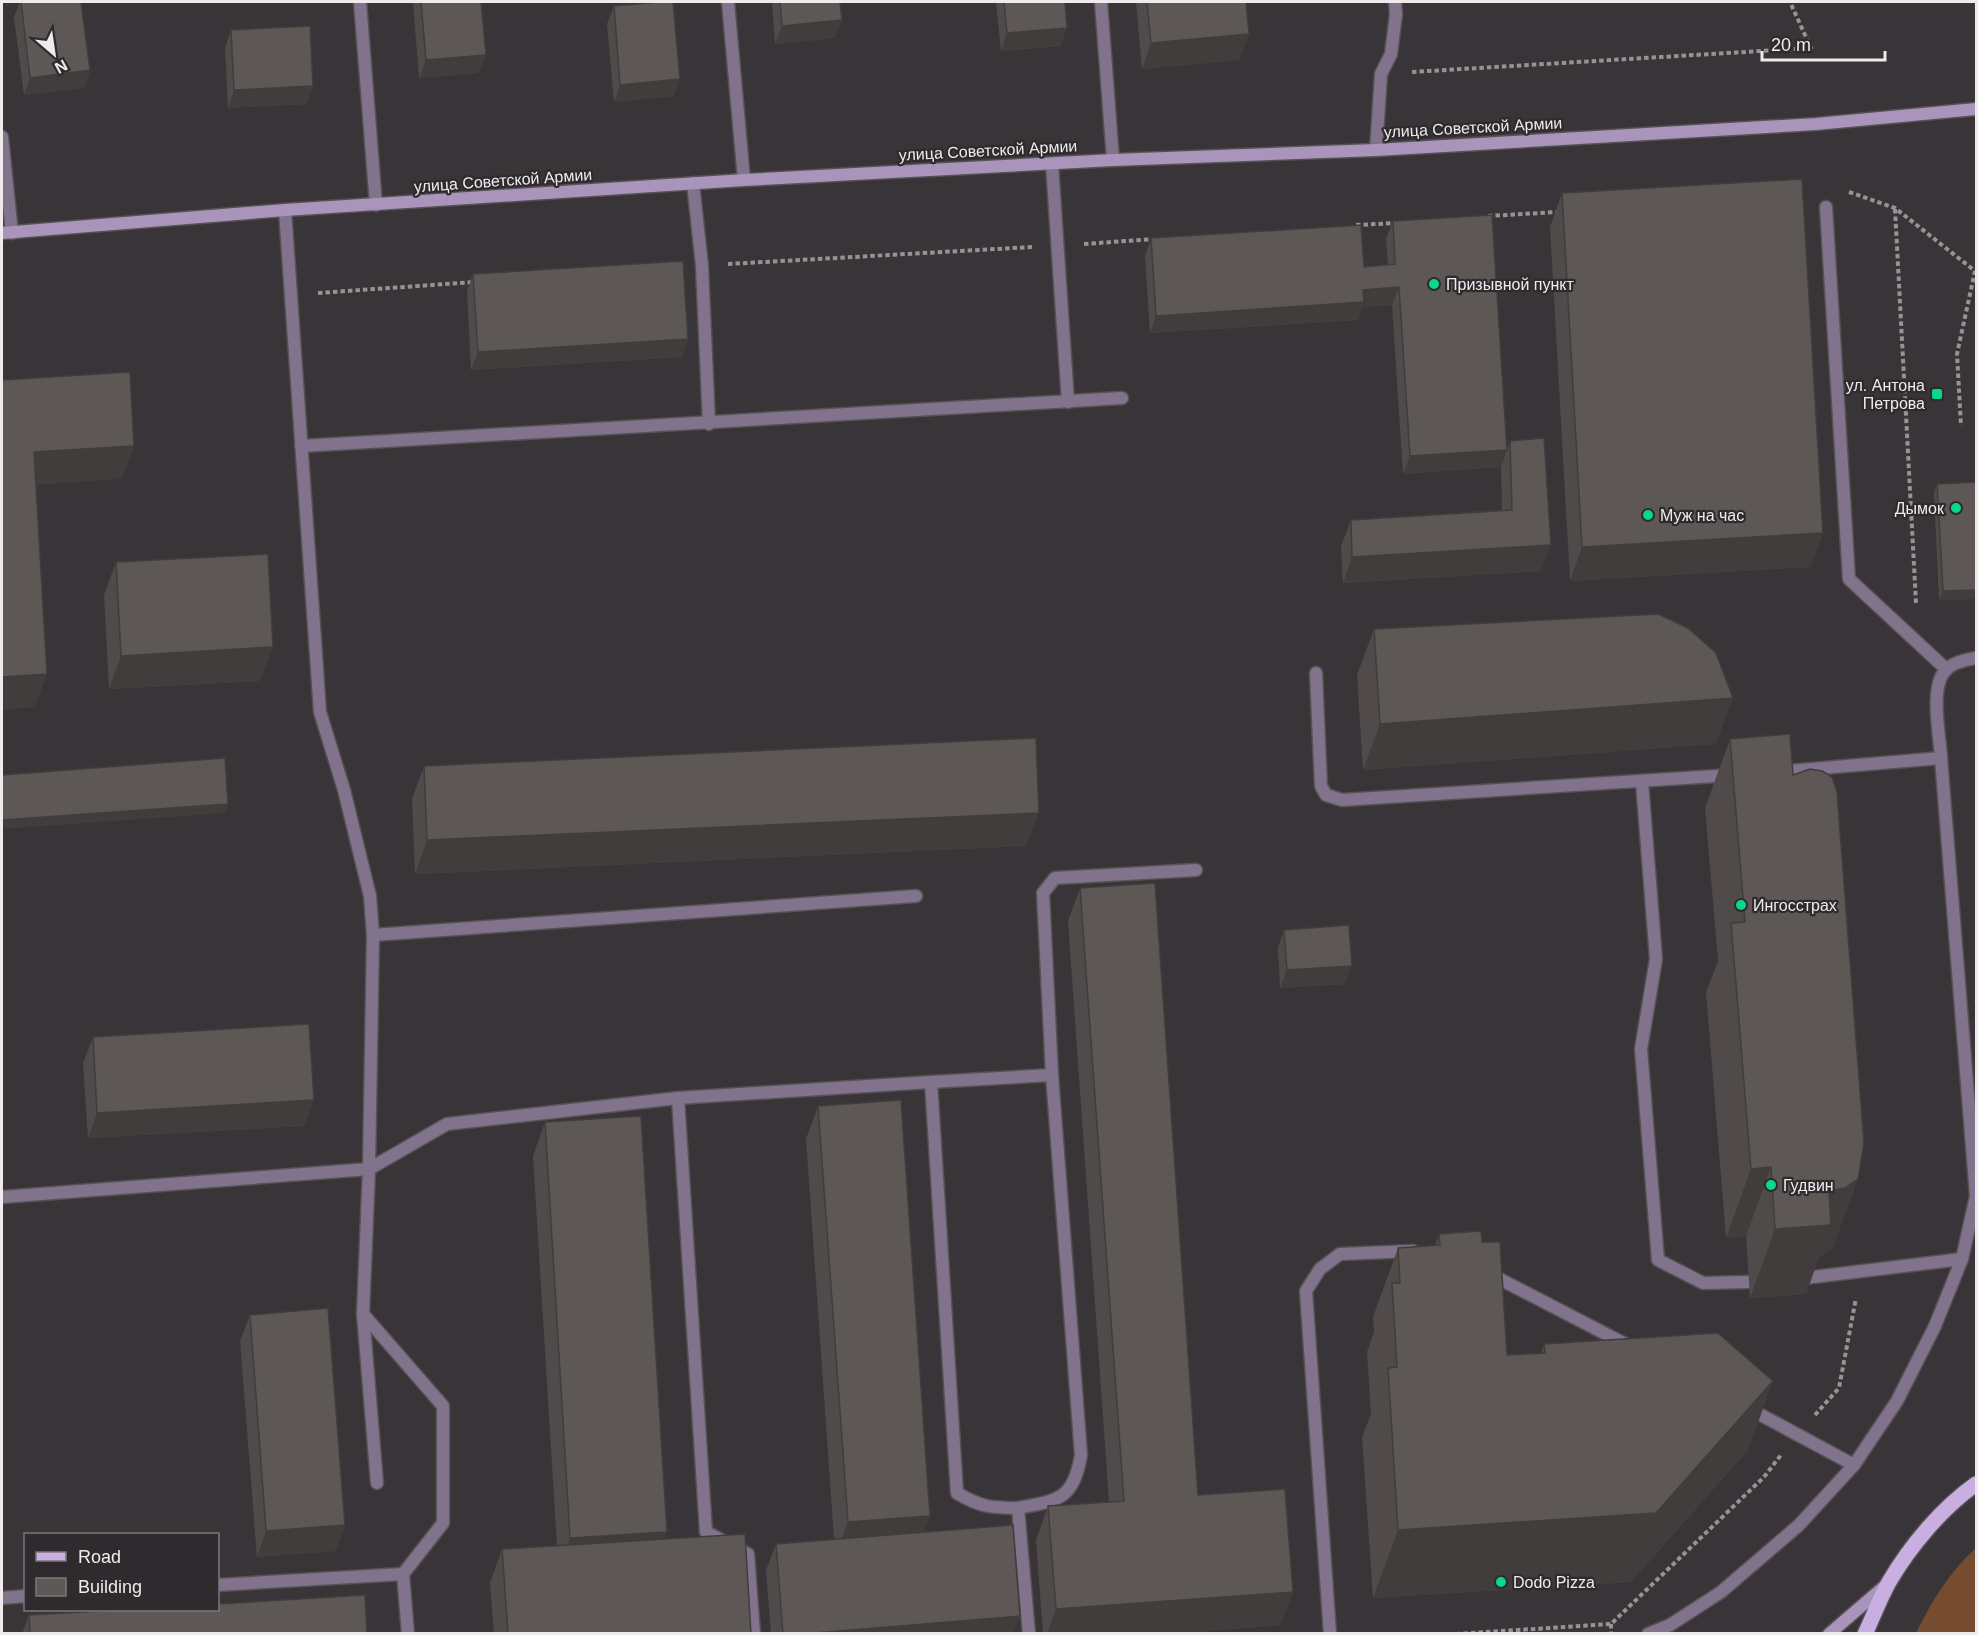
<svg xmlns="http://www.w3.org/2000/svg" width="1978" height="1635" viewBox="0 0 1978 1635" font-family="Arial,sans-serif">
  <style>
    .green { fill: #764c30 }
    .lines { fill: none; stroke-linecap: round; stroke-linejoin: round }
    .lane-casing { stroke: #565154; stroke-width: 15 }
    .street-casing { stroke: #565154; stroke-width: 15 }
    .secondary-casing { stroke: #565154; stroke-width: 15 }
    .primary-casing { stroke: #565154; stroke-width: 18 }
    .path { stroke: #979295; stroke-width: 4; stroke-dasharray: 4.5 3; stroke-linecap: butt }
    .lane { stroke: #80738b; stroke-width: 12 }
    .street { stroke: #80738b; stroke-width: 12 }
    .secondary { stroke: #a994bc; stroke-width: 12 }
    .primary { stroke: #c9aee1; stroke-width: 15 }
    .wall { fill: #504b4a }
    .shaded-wall { fill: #413d3c }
    .building { fill: #5d5756; stroke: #413d3c; stroke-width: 1.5 }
    .poi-dot { fill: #07d98b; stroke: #2f2a2d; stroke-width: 2 }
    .labels { text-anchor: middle; stroke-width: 4.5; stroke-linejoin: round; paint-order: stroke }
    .street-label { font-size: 16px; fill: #efebed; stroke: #2f2a2d }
    .poi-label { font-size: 16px; fill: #efebed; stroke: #2f2a2d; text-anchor: start }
  </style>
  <rect width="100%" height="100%" fill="#393437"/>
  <path class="green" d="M1976,1548V1633H1916C1931,1602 1950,1571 1976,1548Z"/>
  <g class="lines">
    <g class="lane-casing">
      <g id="lane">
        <path d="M1376,150L1381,74L1391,54L1396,14L1395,2"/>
        <path d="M1052,164L1068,402"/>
        <path d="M693,183L702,266L709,424"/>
        <path d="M1826,207L1849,579L1946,669"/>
        <path d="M285,210L320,712L344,790L370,896L373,935L369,1169L363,1314L443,1406V1523L403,1574"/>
        <path d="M301,446L1122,398"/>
        <path d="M1316,673L1321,786L1326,795L1342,800L1732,775"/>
        <path d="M1776,772L1941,758C1940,736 1929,686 1946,670C1953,662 1966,660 1976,658"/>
        <path d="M1642,782L1656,959L1641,1049L1658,1260L1703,1283L1749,1282"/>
        <path d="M373,935L916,896"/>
        <path d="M931,1082L1052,1075"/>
        <path d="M678,1098L706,1532L748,1554L754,1634"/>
        <path d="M2,1197L369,1169L447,1124L678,1098L931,1082L957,1493C980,1507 992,1508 1018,1508L1029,1634"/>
        <path d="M1490,1274L1629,1346"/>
        <path d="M1805,1278L1962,1259"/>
        <path d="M363,1314L377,1483"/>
        <path d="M1748,1408L1854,1465"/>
        <path d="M1018,1508C1059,1500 1073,1500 1081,1455L1052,1075L1043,893L1055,878L1196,870"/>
        <path d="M218,1585L403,1574L408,1634"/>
        <path d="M2,1598L26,1596"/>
        <path d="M1330,1634L1306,1291L1320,1269L1340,1254L1413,1251"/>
        <path d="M1648,1634L1670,1625L1721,1592L1799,1525L1854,1465L1897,1401L1935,1326L1962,1259L1976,1196L1941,758"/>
      </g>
    </g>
    <g class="street-casing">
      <g id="street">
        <path d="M360,2L376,205"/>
        <path d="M728,2L744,180"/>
        <path d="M1101,2L1113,160"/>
        <path d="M2,137L12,233"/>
      </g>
    </g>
    <g class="secondary-casing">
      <g id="secondary">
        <path d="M2,233L285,210L744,180L1113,160L1376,150L1816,124L1976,109"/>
        <path d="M1829,1634L1886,1585"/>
      </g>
    </g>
    <g class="primary-casing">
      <path id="primary" d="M1865,1634C1873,1617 1880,1598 1889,1582C1910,1546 1942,1508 1976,1484"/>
    </g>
    <g class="path">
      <path d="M1412,72L1811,48L1790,2"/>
      <path d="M1849,192L1895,208L1975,271L1957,354L1961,426"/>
      <path d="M1895,209L1916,603"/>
      <path d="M1488,216L1558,212"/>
      <path d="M1356,225L1397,223"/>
      <path d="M1084,244L1154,239"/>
      <path d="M728,264L1032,247"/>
      <path d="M318,293L475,282"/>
      <path d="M1815,1415L1839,1388L1856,1298"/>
      <path d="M1611,1624V1634"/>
      <path d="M1456,1634L1611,1624L1764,1477L1781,1455"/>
    </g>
    <use href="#lane" class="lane"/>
    <use href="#street" class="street"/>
    <use href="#secondary" class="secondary"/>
    <use href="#primary" class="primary"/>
  </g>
  <g class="wall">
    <path d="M20,2L90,70L84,88L24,95L14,17Z"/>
    <path d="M413,2H481L479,73L419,78Z"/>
    <path d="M772,2H840L842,20L835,38L775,44Z"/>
    <path d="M996,2H1065L1061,46L1001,51Z"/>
    <path d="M1136,2H1246L1249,34L1239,60L1142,69Z"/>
    <path d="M614,6L674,96L614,102L607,24Z"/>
    <path d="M231,30L313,86L306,104L228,108L225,48Z"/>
    <path d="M1562,193L1823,533L1810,567L1570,581L1550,227Z"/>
    <path d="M1393,221L1507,450L1510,441L1541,571L1343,583L1341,546L1351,520L1502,510L1501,467L1403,474L1392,305L1362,307L1358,320L1150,333L1145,256L1151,238L1364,267L1388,265L1386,239Z"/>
    <path d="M473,274L688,339L682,357L471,370L467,291Z"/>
    <path d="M1937,484L1977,599L1939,600L1934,493Z"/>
    <path d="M116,562L260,681L109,689L104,595Z"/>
    <path d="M1374,629L1716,744L1363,770L1357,675Z"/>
    <path d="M1730,739L1793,775L1833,1248L1819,1257L1806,1294L1750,1298L1746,1236L1726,1238L1706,992L1718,961L1705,808Z"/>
    <path d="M424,766L1026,846L415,874L412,799Z"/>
    <path d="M1080,888L1198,1495L1293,1592L1280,1625L1171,1634H1043L1036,1540L1048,1506L1109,1502L1068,921Z"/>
    <path d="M1284,930L1345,984L1280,988L1278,948Z"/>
    <path d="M93,1037L304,1126L88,1138L83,1063Z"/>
    <path d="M818,1106L924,1532L1020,1616L1013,1634H771L766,1570L776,1544L834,1539L806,1139Z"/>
    <path d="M545,1122L664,1539L751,1634H494L490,1583L502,1549L557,1546L533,1156Z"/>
    <path d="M1439,1234L1482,1242L1507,1355L1541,1353L1544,1344L1748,1450L1631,1582L1373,1598L1362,1437L1371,1414L1367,1352L1374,1332L1373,1317L1398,1248L1435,1246Z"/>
    <path d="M250,1315L345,1525L335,1551L257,1557L240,1341Z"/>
    <path d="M29,1615L367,1634H22Z"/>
  </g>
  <g class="shaded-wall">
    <path d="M842,20L835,38L775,44L782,26Z"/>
    <path d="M1067,28L1061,46L1001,51L1007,33Z"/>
    <path d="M1249,34L1239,60L1142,69L1151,43Z"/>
    <path d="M486,55L479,73L419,78L426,60Z"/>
    <path d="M90,70L84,88L24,95L30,78Z"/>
    <path d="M680,79L674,96L614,102L620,85Z"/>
    <path d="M313,86L306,104L228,108L234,90Z"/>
    <path d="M1399,287L1392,305L1362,307L1358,320L1150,333L1156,316L1363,290Z"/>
    <path d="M688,339L682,357L471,370L478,352Z"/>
    <path d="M134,446L122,479L22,486L34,452Z"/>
    <path d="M1507,450L1501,467L1403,474L1410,456Z"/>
    <path d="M1823,533L1810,567L1570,581L1582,547Z"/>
    <path d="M1551,545L1541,571L1343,583L1352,557Z"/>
    <path d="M1977,590V599L1939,600L1943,591Z"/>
    <path d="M273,647L260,681L109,689L121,656Z"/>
    <path d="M47,674L35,707L2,710V677Z"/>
    <path d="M1733,698L1716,744L1363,770L1380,724Z"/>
    <path d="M228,804L225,813L2,829V820Z"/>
    <path d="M1039,813L1026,846L415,874L427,840Z"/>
    <path d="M1352,966L1345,984L1280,988L1287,970Z"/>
    <path d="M314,1100L304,1126L88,1138L97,1113Z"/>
    <path d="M1771,1167L1746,1236L1726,1238L1751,1169Z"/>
    <path d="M1858,1179L1833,1248L1819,1257L1806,1294L1750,1298L1775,1229L1829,1191Z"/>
    <path d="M1773,1381L1748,1450L1631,1582L1373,1598L1398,1530Z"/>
    <path d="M930,1516L918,1549L835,1555L848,1522Z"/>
    <path d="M345,1525L335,1551L257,1557L266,1531Z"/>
    <path d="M667,1532L655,1566L558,1572L570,1538Z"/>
    <path d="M1293,1592L1280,1625L1171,1634H1047L1056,1609Z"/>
    <path d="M1020,1616L1013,1634H803Z"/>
  </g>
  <g class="building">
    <path d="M21,2H81L90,70L30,78Z"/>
    <path d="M421,2H481L486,55L426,60Z"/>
    <path d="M658,2H673L680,79L620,85L614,6Z"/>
    <path d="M780,2H840L842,20L782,26Z"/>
    <path d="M1004,2H1065L1067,28L1007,33Z"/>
    <path d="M1147,2H1246L1249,34L1151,43Z"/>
    <path d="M310,26L313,86L234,90L231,30Z"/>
    <path d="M1802,179L1823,533L1582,547L1562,193Z"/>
    <path d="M1492,215L1507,450L1410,456L1399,287L1363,290L1364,302L1156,316L1151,238L1361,225L1364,267L1395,264L1393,221Z"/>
    <path d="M683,261L688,339L478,352L473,274Z"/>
    <path d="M130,372L134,446L34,452L47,674L2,677V380Z"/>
    <path d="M1544,438L1551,545L1352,557L1351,520L1512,510L1510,441Z"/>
    <path d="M1977,482V590L1943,591L1937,484Z"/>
    <path d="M268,554L273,647L121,656L116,562Z"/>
    <path d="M1658,614L1688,628L1716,653L1733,698L1380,724L1374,629Z"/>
    <path d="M1790,734L1793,775L1810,769L1822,771L1832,777L1837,792L1864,1143L1858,1179L1845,1188L1829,1191L1831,1225L1775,1229L1771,1167L1751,1169L1731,923L1745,922L1730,739Z"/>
    <path d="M1036,738L1039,813L427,840L424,766Z"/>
    <path d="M225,758L228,804L2,820V775Z"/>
    <path d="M1155,883L1198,1495L1285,1489L1293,1592L1056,1609L1048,1506L1124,1501L1080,888Z"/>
    <path d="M1349,925L1352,966L1287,970L1284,930Z"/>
    <path d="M309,1024L314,1100L97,1113L93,1037Z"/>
    <path d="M901,1100L930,1516L848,1522L818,1106Z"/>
    <path d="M641,1116L667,1532L570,1538L545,1122Z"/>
    <path d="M1481,1231L1482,1242H1500L1507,1355L1545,1353L1544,1344L1718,1333L1773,1381L1656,1513L1398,1530L1388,1368L1397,1367L1392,1283H1400L1398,1248L1440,1245L1439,1234Z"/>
    <path d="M328,1308L345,1525L266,1531L250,1315Z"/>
    <path d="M1013,1525L1020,1616L803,1634H783L776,1544Z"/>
    <path d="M745,1534L751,1634H508L502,1549Z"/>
    <path d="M365,1595L367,1634H30L29,1615L119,1610H218V1604Z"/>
  </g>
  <g class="poi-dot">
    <circle cx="1434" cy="284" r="6"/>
    <rect x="1931" y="388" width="12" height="12" rx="3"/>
    <circle cx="1956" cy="508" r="6"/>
    <circle cx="1648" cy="515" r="6"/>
    <circle cx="1741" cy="905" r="6"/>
    <circle cx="1771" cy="1185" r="6"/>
    <circle cx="1501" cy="1582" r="6"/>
  </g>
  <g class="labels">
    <g class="street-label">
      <text transform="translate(1473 127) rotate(-3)" y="6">улица Советской Армии</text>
      <text transform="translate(988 150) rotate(-3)" y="6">улица Советской Армии</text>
      <text transform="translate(503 180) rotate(-4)" y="6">улица Советской Армии</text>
    </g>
    <g class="poi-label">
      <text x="1446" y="290">Призывной пункт</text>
      <text x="1925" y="391" text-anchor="end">ул. Антона<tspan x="1925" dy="18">Петрова</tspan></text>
      <text x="1944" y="514" text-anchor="end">Дымок</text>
      <text x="1660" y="521">Муж на час</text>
      <text x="1753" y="911">Ингосстрах</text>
      <text x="1783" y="1191">Гудвин</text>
      <text x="1513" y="1588">Dodo Pizza</text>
    </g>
  </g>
  <rect width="1978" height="1635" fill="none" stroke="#efebed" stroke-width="6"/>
  <rect x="24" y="1533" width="195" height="78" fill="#2f2a2d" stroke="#7c777a" stroke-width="1.5"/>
  <rect x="36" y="1552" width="30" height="9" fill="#c9aee1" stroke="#7c777a" stroke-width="1.5"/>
  <text x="78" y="1563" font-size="18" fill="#efebed">Road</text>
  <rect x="36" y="1578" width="30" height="18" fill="#5d5756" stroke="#7c777a" stroke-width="1.5"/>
  <text x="78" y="1593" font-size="18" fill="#efebed">Building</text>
  <g transform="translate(54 54) rotate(151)" stroke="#2f2a2d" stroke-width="4.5" paint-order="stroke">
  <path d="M0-4.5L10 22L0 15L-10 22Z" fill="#efebed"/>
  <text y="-9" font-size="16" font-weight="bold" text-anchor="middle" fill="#efebed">N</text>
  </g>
  <path d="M1762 51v9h123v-9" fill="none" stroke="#efebed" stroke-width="3"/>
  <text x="1771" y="51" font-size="18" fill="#efebed" stroke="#2f2a2d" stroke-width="4.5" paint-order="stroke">20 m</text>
</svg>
